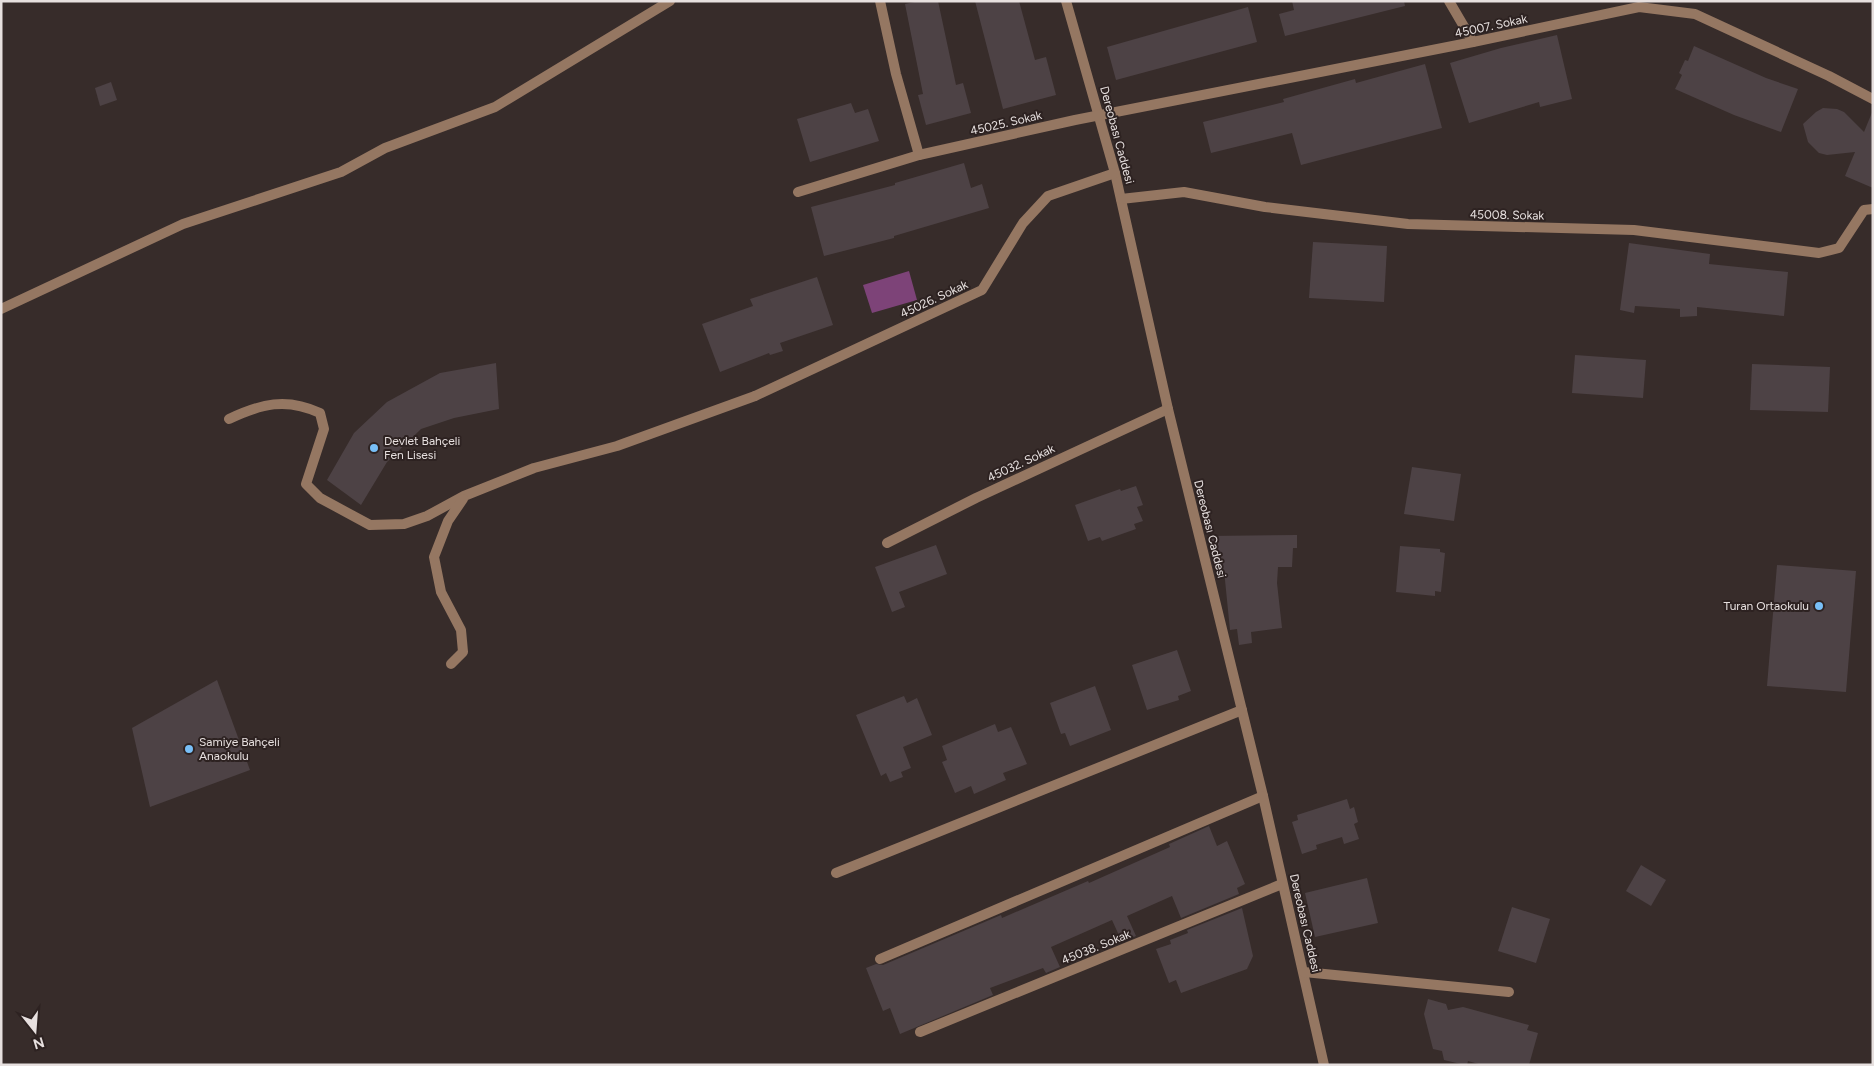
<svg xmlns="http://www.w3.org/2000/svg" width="1874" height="1066" viewBox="0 0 1874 1066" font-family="Figtree,sans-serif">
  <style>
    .water { fill: #7d4378 }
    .building { fill: #4d4245 }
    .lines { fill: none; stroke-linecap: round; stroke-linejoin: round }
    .service { stroke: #957762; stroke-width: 10 }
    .minor { stroke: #957762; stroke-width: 10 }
    .poi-dot { fill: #78bff7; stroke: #2d2221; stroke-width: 2 }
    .labels { text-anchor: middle; stroke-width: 4; stroke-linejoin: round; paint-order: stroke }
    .street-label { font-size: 12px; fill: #e7e0df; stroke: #2d2221 }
    .poi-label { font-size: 12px; fill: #e7e0df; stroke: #2d2221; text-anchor: start }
  </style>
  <rect width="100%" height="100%" fill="#372c2a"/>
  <path class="water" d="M909,271L917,300L872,313L863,285Z"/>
  <g class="building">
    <path d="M919,1H938L956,85L963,83L971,113L926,125L918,95L923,94L905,4Z"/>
    <path d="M975,1H1019L1035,60L1046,57L1056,95L1003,109Z"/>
    <path d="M1292,1H1404L1405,6L1285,36L1279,14L1294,10Z"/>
    <path d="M1248,7L1257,42L1116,80L1107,47Z"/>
    <path d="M1557,35L1572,99L1540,107L1539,102L1469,123L1450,63L1501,48Z"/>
    <path d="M1694,46L1766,78L1798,89L1781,132L1734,115L1675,89L1682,75L1679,73L1685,60L1688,61Z"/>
    <path d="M1425,64L1442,128L1301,165L1292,133L1211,153L1203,122L1284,102L1283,99L1355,79L1356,83Z"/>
    <path d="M111,82L117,100L100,106L95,88Z"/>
    <path d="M851,103L855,113L868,109L879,141L810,162L797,119Z"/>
    <path d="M1823,108L1837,109L1844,112L1864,132L1873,110V188L1845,176L1855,152L1827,155L1819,153L1808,142L1803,124L1816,112Z"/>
    <path d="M964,163L971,188L982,184L989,208L894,236V238L824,256L811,207L895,185V183Z"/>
    <path d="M1313,242L1387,246L1384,302L1309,298Z"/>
    <path d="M1629,243L1710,254L1709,264L1788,272L1784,316L1697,307V316L1680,317V309L1635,306L1634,313L1620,310Z"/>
    <path d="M817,277L833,325L780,343L783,351L770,355L769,353L720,372L702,324L753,306L750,299Z"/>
    <path d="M1575,355L1646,360L1643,398L1572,393Z"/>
    <path d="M496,363L499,409L454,418L421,429L387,462L361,505L327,480L354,433L387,402L440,373Z"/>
    <path d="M1752,364L1830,367L1828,412L1750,410Z"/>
    <path d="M1412,467L1461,474L1454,521L1404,514Z"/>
    <path d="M1136,486L1143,505L1137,507L1143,521L1134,524L1136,529L1102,541L1100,537L1088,541L1075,505L1120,489L1121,491Z"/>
    <path d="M1297,535V548H1293L1292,567H1278L1277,583L1282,628L1251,632L1252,643L1239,645L1237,629L1230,630L1224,570H1215L1208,536Z"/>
    <path d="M936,545L947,574L899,592L905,607L892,612L875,567Z"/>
    <path d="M1400,546L1440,549V552L1445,553L1441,592L1435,591V596L1396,592Z"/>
    <path d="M1777,565L1856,571L1846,692L1767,686Z"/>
    <path d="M1177,650L1191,691L1178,696L1179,700L1147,710L1132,665Z"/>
    <path d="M217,680L250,770L150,807L132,728Z"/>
    <path d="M1095,686L1111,730L1070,746L1065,733L1061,734L1050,703Z"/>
    <path d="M904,696L907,703L917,698L932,735L903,747L911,768L901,772L903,777L890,782L886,773L881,776L856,715Z"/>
    <path d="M995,724L998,732L1011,727L1027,764L1003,773L1006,780L974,794L971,786L955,793L942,762L947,760L942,746Z"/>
    <path d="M1347,799L1350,809L1354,807L1358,822L1354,824L1359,839L1344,844L1342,837L1316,845L1317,849L1302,854L1292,822L1298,820L1297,815Z"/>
    <path d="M1209,826L1217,846L1227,841L1245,884L1237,888L1239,894L1181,918L1172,896L1127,916L1136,936L1122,942L1112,920L1051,947L1060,967L1046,973L1043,968L990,988L993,995L900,1034L890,1008L883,1011L866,968L876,964L883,965L994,918L1001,915L1002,918L1088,881L1089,883L1170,847L1169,844Z"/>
    <path d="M1641,865L1666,880L1651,906L1626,891Z"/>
    <path d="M1367,878L1378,923L1315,937L1305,893Z"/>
    <path d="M1512,907L1550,919L1536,963L1498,951Z"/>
    <path d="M1242,908L1253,956L1247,969L1181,993L1176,980L1169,983L1156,949L1171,944L1170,940L1188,933L1187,930Z"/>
    <path d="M1428,999L1446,1004L1448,1010L1463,1007L1529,1025L1527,1030L1538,1033L1529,1065H1482L1468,1061L1467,1065H1465L1444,1060L1442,1051L1433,1049L1424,1014Z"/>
  </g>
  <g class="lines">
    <g class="service">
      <path d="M229,419C261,404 286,397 320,413L324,429L306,484L320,498L370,525L404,524L427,516L464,496L534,468L617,446L755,396"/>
      <path d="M451,664L463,652L461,630L441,592L434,557L448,521L463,499"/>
    </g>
    <g class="minor">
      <path d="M880,1L896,74L919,155"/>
      <path d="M1066,1L1115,173L1168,409L1263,796L1324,1065"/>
      <path d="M1449,1L1473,42"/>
      <path d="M798,192L919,155L1075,120L1473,42L1639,7L1695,14L1829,76L1873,99"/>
      <path d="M1121,199L1184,192L1265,207L1408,224L1634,230L1819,253L1839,248L1864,210L1873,209"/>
      <path d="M1,309L183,224L341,172L385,148L495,107L670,1"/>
      <path d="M755,396L982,290L1023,223L1048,196L1115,173"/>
      <path d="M887,543L976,498L1168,409"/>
      <path d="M836,873L1242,710"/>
      <path d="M880,959L1263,796"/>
      <path d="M1304,972L1509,992"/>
      <path d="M920,1032L1282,884"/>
    </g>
  </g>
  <g class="poi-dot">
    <circle cx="374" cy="448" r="5"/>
    <circle cx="1819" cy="606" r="5"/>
    <circle cx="189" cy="749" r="5"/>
  </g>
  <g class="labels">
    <g class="street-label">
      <text transform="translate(1491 26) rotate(-12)" y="4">45007. Sokak</text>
      <text transform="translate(1006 123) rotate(-13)" y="4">45025. Sokak</text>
      <text transform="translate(1117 135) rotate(75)" y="4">Dereobası Caddesi</text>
      <text transform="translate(1507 215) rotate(1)" y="4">45008. Sokak</text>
      <text transform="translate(934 299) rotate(-25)" y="4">45026. Sokak</text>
      <text transform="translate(1021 463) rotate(-25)" y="4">45032. Sokak</text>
      <text transform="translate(1210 529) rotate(76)" y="4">Dereobası Caddesi</text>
      <text transform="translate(1305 923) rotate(77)" y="4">Dereobası Caddesi</text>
      <text transform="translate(1096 947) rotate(-22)" y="4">45038. Sokak</text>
    </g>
    <g class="poi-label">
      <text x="384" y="445">Devlet Bahçeli<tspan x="384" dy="14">Fen Lisesi</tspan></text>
      <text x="1809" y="610" text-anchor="end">Turan Ortaokulu</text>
      <text x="199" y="746">Samiye Bahçeli<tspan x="199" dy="14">Anaokulu</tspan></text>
    </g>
  </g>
  <rect width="1874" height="1066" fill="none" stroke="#e7e0df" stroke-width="5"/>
  <g transform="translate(35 1031) rotate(163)" stroke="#2d2221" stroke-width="4" paint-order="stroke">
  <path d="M0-4L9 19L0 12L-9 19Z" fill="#e7e0df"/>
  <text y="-8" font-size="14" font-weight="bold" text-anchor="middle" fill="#e7e0df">N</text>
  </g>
</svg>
